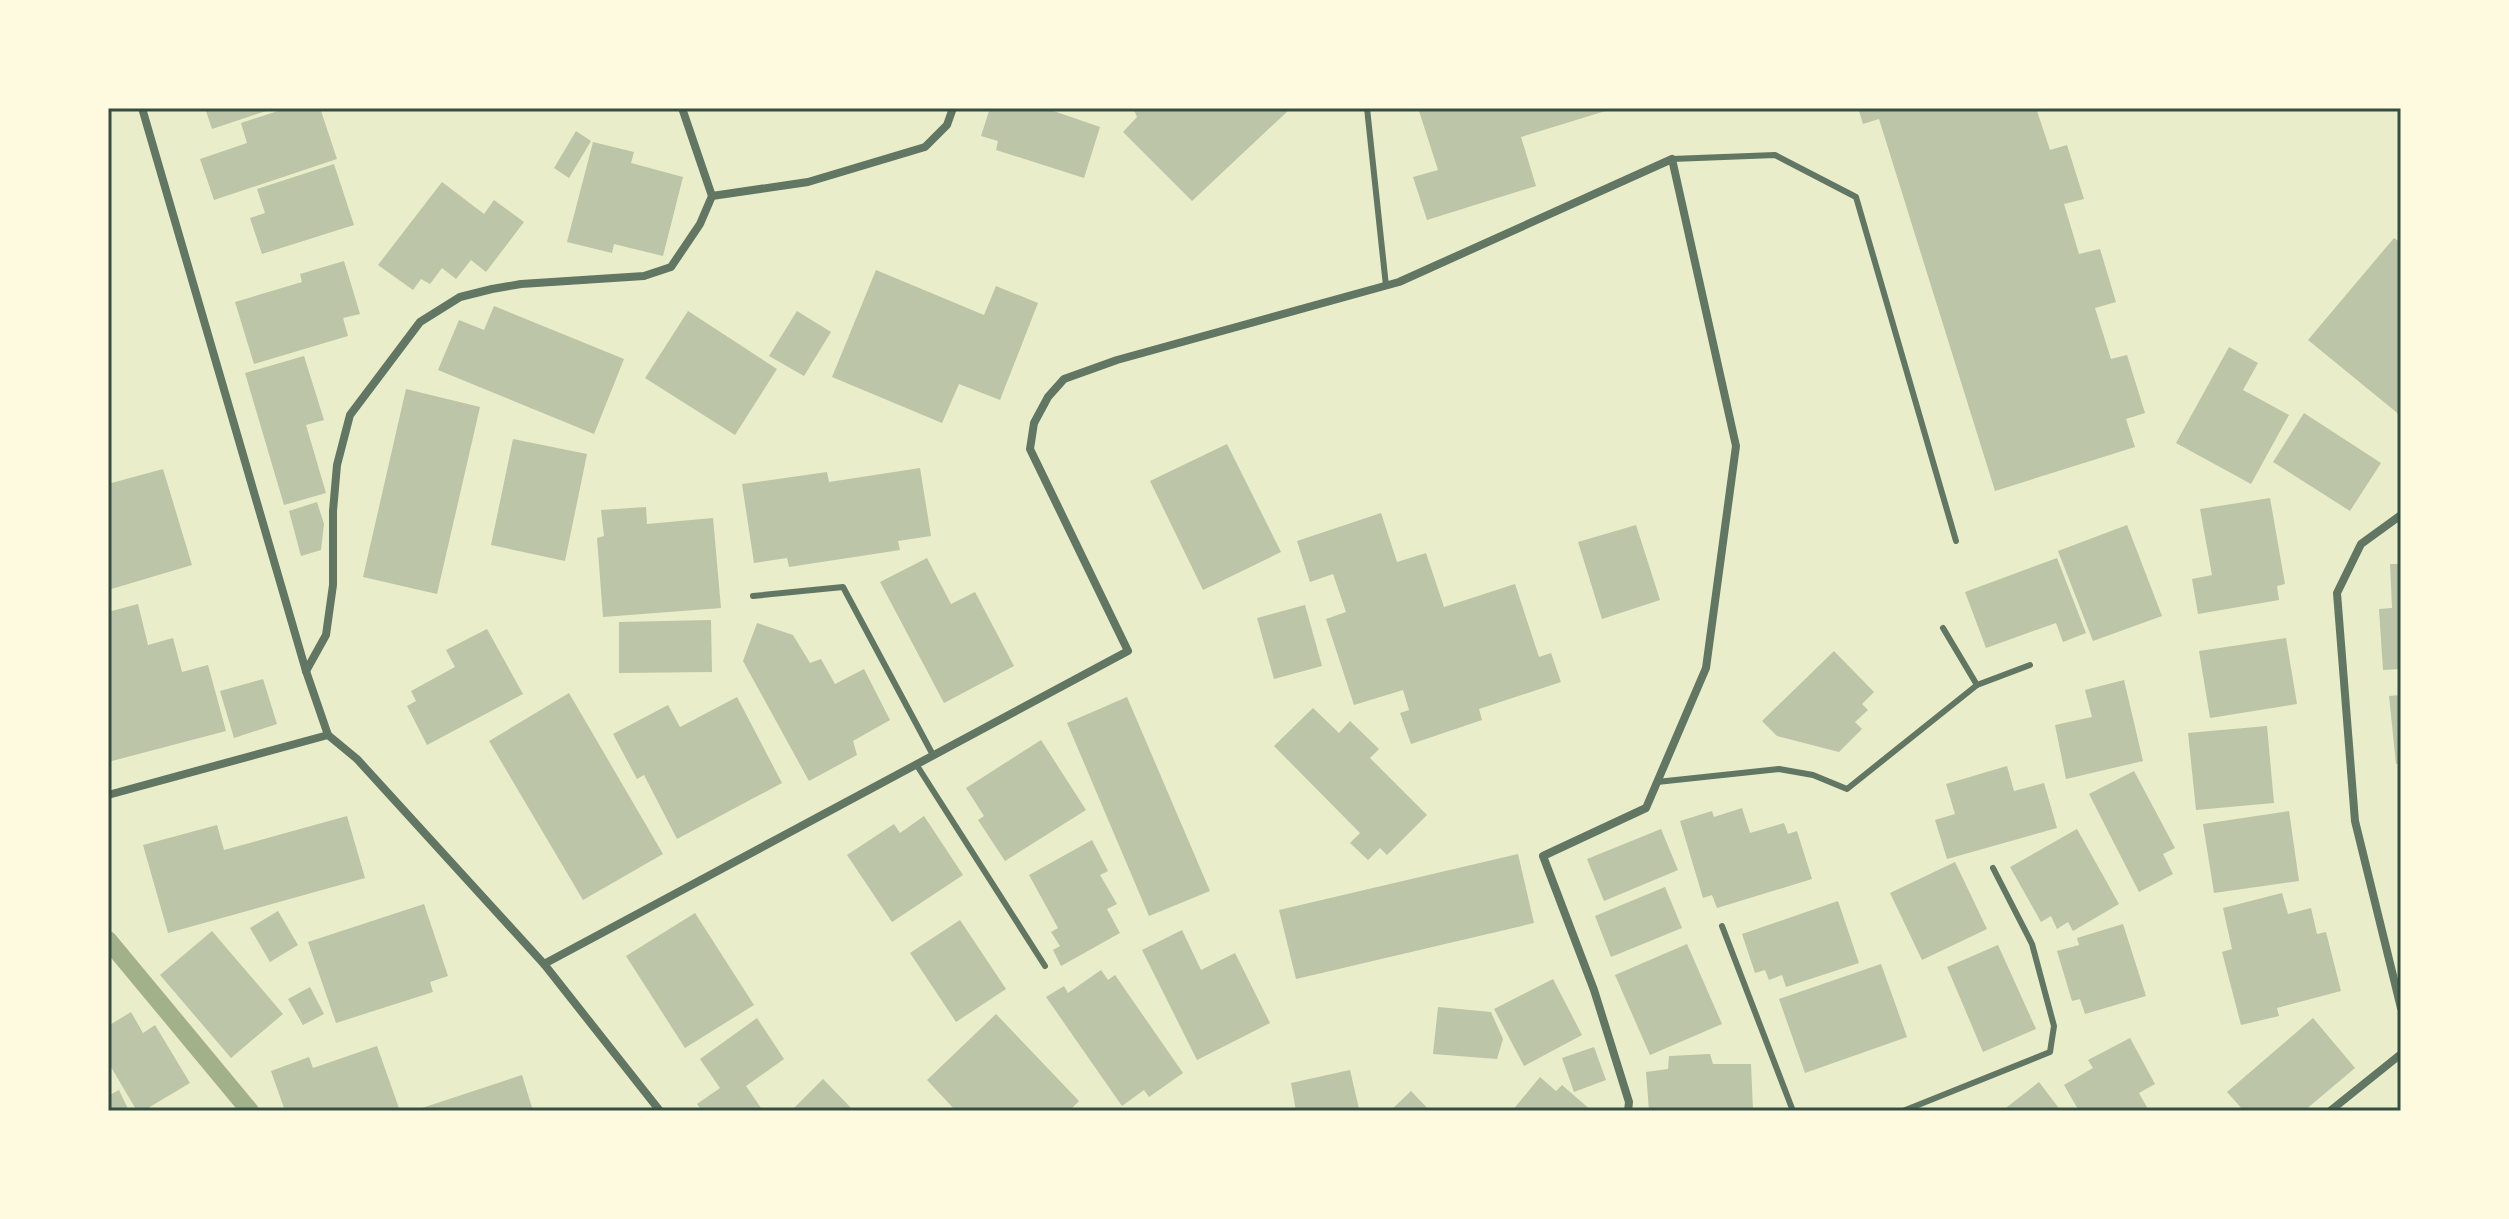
<svg xmlns="http://www.w3.org/2000/svg" width="2509" height="1219" viewBox="0 0 2509 1219" font-family="'Times New Roman',serif">
  <style>
    .lines { fill: none; stroke-linecap: round; stroke-linejoin: round }
    .stream { stroke: #a3b18a; stroke-width: 18 }
    .building { fill: #bcc5a7 }
    .service { stroke: #617663; stroke-width: 6 }
    .minor { stroke: #617663; stroke-width: 8 }
    .neatline { fill: none; stroke: #344e41; stroke-width: 3 }
  </style>
  <rect width="100%" height="100%" fill="#e9edc9"/>
  <g class="lines">
    <path class="stream" d="M108,940L250,1111"/>
  </g>
  <g class="building">
    <path d="M205,108H272V109L212,129Z"/>
    <path d="M287,108H320L337,159L214,200L200,159L247,143L241,123Z"/>
    <path d="M990,108H1045L1100,127L1084,178L996,150L998,141L981,136Z"/>
    <path d="M1133,108H1291L1192,201L1123,132L1137,117Z"/>
    <path d="M1430,108H1612V109L1521,137L1536,186L1427,220L1413,177L1438,170L1419,111Z"/>
    <path d="M1858,108H2036L2050,150L2067,145L2084,199L2064,204L2079,254L2100,249L2116,302L2095,308L2111,359L2127,355L2145,413L2126,419L2135,447L1995,491L1879,119L1863,124Z"/>
    <path d="M576,131L591,141L569,178L554,168Z"/>
    <path d="M593,142L634,152L631,163L683,177L663,256L614,244L612,253L567,242Z"/>
    <path d="M334,164L354,225L262,254L250,218L265,213L257,189Z"/>
    <path d="M442,182L484,214L494,200L524,222L486,272L471,260L456,279L442,268L430,284L421,279L413,290L378,265Z"/>
    <path d="M2394,238L2401,243V416L2308,340Z"/>
    <path d="M344,261L360,314L343,318L348,336L254,364L235,302L302,282L300,274Z"/>
    <path d="M876,270L984,315L996,286L1038,303L1000,400L959,384L942,423L832,377Z"/>
    <path d="M494,306L624,359L594,434L438,370L459,320L484,330Z"/>
    <path d="M688,311L777,369L735,435L645,378Z"/>
    <path d="M797,311L831,332L804,376L769,356Z"/>
    <path d="M2229,347L2258,363L2243,390L2289,415L2251,484L2176,443Z"/>
    <path d="M304,356L324,420L306,425L326,493L284,505L245,373Z"/>
    <path d="M406,389L480,407L437,594L363,577Z"/>
    <path d="M2304,413L2381,463L2350,511L2273,462Z"/>
    <path d="M513,439L587,454L565,561L491,545Z"/>
    <path d="M1227,444L1281,552L1203,590L1150,481Z"/>
    <path d="M920,468L931,536L898,541L900,550L789,567L787,558L754,563L742,484L827,472L829,482Z"/>
    <path d="M163,469L192,565L108,590V484Z"/>
    <path d="M2270,498L2285,584L2277,586L2279,600L2198,614L2192,579L2212,575L2200,509Z"/>
    <path d="M317,502L324,524L321,550L301,556L289,511Z"/>
    <path d="M646,507L647,524L713,518L721,608L603,617L597,538L604,536L601,510Z"/>
    <path d="M1381,513L1397,562L1426,553L1444,607L1515,584L1539,657L1551,653L1561,682L1479,709L1482,720L1411,744L1400,713L1409,710L1403,690L1354,705L1326,619L1346,612L1333,574L1310,582L1297,541Z"/>
    <path d="M1636,525L1660,600L1602,619L1578,542Z"/>
    <path d="M2127,525L2162,616L2093,641L2058,551Z"/>
    <path d="M927,558L951,604L975,592L1014,666L944,703L880,582Z"/>
    <path d="M2057,558L2086,633L2063,642L2056,623L1986,648L1965,592Z"/>
    <path d="M2390,564H2401V669L2383,670L2379,609L2392,608Z"/>
    <path d="M138,604L148,645L173,638L182,672L208,665L226,731L108,762V612Z"/>
    <path d="M1305,605L1322,666L1274,679L1257,618Z"/>
    <path d="M711,620L712,672L619,673V622Z"/>
    <path d="M757,623L793,635L810,663L821,659L835,684L864,669L890,720L853,741L857,755L809,781L743,661Z"/>
    <path d="M487,629L523,694L427,745L407,706L416,701L411,691L455,667L446,650Z"/>
    <path d="M2286,638L2297,704L2210,718L2199,651Z"/>
    <path d="M1834,651L1874,692L1862,704L1868,710L1855,722L1862,729L1839,752L1777,736L1762,721Z"/>
    <path d="M263,679L277,724L234,738L220,691Z"/>
    <path d="M2124,680L2143,761L2066,779L2055,725L2092,717L2085,690Z"/>
    <path d="M569,693L663,854L583,900L489,741Z"/>
    <path d="M2401,695V763L2396,764L2389,696Z"/>
    <path d="M737,697L782,783L677,839L644,775L637,779L613,734L668,705L680,727Z"/>
    <path d="M1127,697L1210,891L1149,916L1067,723Z"/>
    <path d="M1313,708L1339,733L1350,721L1379,749L1370,758L1427,815L1387,855L1380,848L1368,860L1350,843L1360,833L1274,746Z"/>
    <path d="M2267,726L2274,803L2196,810L2188,733Z"/>
    <path d="M1041,740L1086,810L1005,861L978,820L984,816L966,788Z"/>
    <path d="M2007,766L2014,791L2044,783L2057,828L1947,859L1935,820L1955,814L1946,784Z"/>
    <path d="M2134,771L2175,848L2163,854L2173,874L2139,892L2089,794Z"/>
    <path d="M1742,808L1750,833L1784,823L1788,834L1797,831L1812,879L1717,908L1712,895L1703,898L1680,821L1712,811L1714,817Z"/>
    <path d="M2289,811L2299,881L2214,893L2203,824Z"/>
    <path d="M347,816L365,878L168,933L143,845L217,825L224,850Z"/>
    <path d="M924,816L963,875L892,922L847,855L894,824L900,833Z"/>
    <path d="M1661,829L1678,870L1604,901L1587,859Z"/>
    <path d="M2077,829L2119,904L2073,931L2068,922L2057,929L2051,916L2041,922L2010,867Z"/>
    <path d="M1092,840L1108,871L1100,875L1117,904L1107,909L1120,933L1061,966L1053,950L1060,946L1051,932L1058,928L1029,875Z"/>
    <path d="M1518,854L1534,923L1296,979L1279,910Z"/>
    <path d="M1955,862L1987,929L1922,960L1890,893Z"/>
    <path d="M1665,887L1682,928L1611,957L1595,916Z"/>
    <path d="M2282,893L2288,914L2311,908L2317,934L2326,932L2341,991L2277,1008L2279,1016L2241,1025L2222,952L2232,949L2223,908Z"/>
    <path d="M1838,901L1859,963L1786,987L1782,975L1769,980L1765,970L1755,973L1742,934Z"/>
    <path d="M424,904L448,976L430,982L433,992L336,1023L308,942Z"/>
    <path d="M278,911L298,945L270,962L250,928Z"/>
    <path d="M695,913L754,1005L685,1048L626,956Z"/>
    <path d="M960,920L1006,989L956,1022L910,953Z"/>
    <path d="M2123,924L2146,996L2085,1014L2080,999L2072,1001L2057,951L2079,945L2077,938Z"/>
    <path d="M1182,930L1201,970L1235,953L1270,1023L1197,1060L1142,950Z"/>
    <path d="M212,931L283,1014L231,1058L160,975Z"/>
    <path d="M1687,944L1722,1024L1650,1055L1615,975Z"/>
    <path d="M1998,945L2036,1029L1983,1052L1947,967Z"/>
    <path d="M1881,964L1907,1037L1805,1073L1779,999Z"/>
    <path d="M1101,970L1108,980L1115,975L1183,1073L1149,1097L1144,1090L1122,1106L1046,997L1064,986L1068,993Z"/>
    <path d="M1553,979L1582,1035L1524,1066L1494,1009Z"/>
    <path d="M310,987L324,1014L303,1025L288,999Z"/>
    <path d="M1438,1007L1491,1012L1503,1039L1497,1059L1433,1054Z"/>
    <path d="M131,1012L143,1033L155,1025L190,1083L143,1111H137L108,1062V1026Z"/>
    <path d="M996,1014L1079,1101L1069,1111H956L927,1080Z"/>
    <path d="M757,1018L784,1059L746,1086L763,1111H702L697,1104L720,1088L700,1059Z"/>
    <path d="M2313,1018L2355,1068L2304,1111H2244L2227,1092Z"/>
    <path d="M2130,1038L2155,1084L2139,1093L2149,1111H2079L2064,1085L2093,1068L2088,1060Z"/>
    <path d="M377,1046L400,1111H285L271,1071L309,1057L313,1068Z"/>
    <path d="M1594,1047L1606,1080L1574,1092L1562,1058Z"/>
    <path d="M1710,1054L1713,1064H1751L1753,1111H1649L1646,1072L1668,1069L1669,1056Z"/>
    <path d="M1350,1070L1359,1109L1296,1111L1291,1083Z"/>
    <path d="M522,1075L533,1111H416V1110Z"/>
    <path d="M1540,1077L1556,1091L1562,1085L1592,1111H1512Z"/>
    <path d="M823,1079L854,1111H795L793,1109Z"/>
    <path d="M2039,1082L2061,1111H2002Z"/>
    <path d="M119,1090L129,1111H108V1096Z"/>
    <path d="M1411,1091L1430,1111H1390Z"/>
  </g>
  <g class="lines">
    <g class="service">
      <path d="M1367,108L1386,286"/>
      <path d="M1672,159L1775,155L1856,197L1956,541"/>
      <path d="M753,596L843,587L933,755"/>
      <path d="M1943,628L1977,685"/>
      <path d="M916,764L1045,966"/>
      <path d="M1657,782L1779,769L1813,775L1847,789L1977,685L2030,665"/>
      <path d="M1722,926L1793,1111"/>
      <path d="M1903,1111L2050,1052L2054,1026L2032,944L1993,868"/>
    </g>
    <g class="minor">
      <path d="M142,108L306,671L328,735L357,759L544,964L660,1111"/>
      <path d="M682,108L712,196L808,182L925,147L947,125L953,108"/>
      <path d="M2401,515L2361,544L2337,593L2355,821L2401,1008"/>
      <path d="M306,671L326,635L333,585V511L337,465L350,415L420,322L460,297L492,289L521,284L644,276L671,267L700,224L712,196"/>
      <path d="M108,795L328,735"/>
      <path d="M544,964L1128,651L1030,449L1034,423L1048,397L1064,379L1117,360L1399,282L1672,159L1736,446L1706,668L1646,808L1543,856L1594,990L1629,1102L1628,1111"/>
      <path d="M2330,1111L2401,1054"/>
    </g>
  </g>
  <rect width="2509" height="1219" fill="none" stroke="#fefae0" stroke-width="220"/>
  <rect x="110" y="110" width="2289" height="999" class="neatline"/>
</svg>
